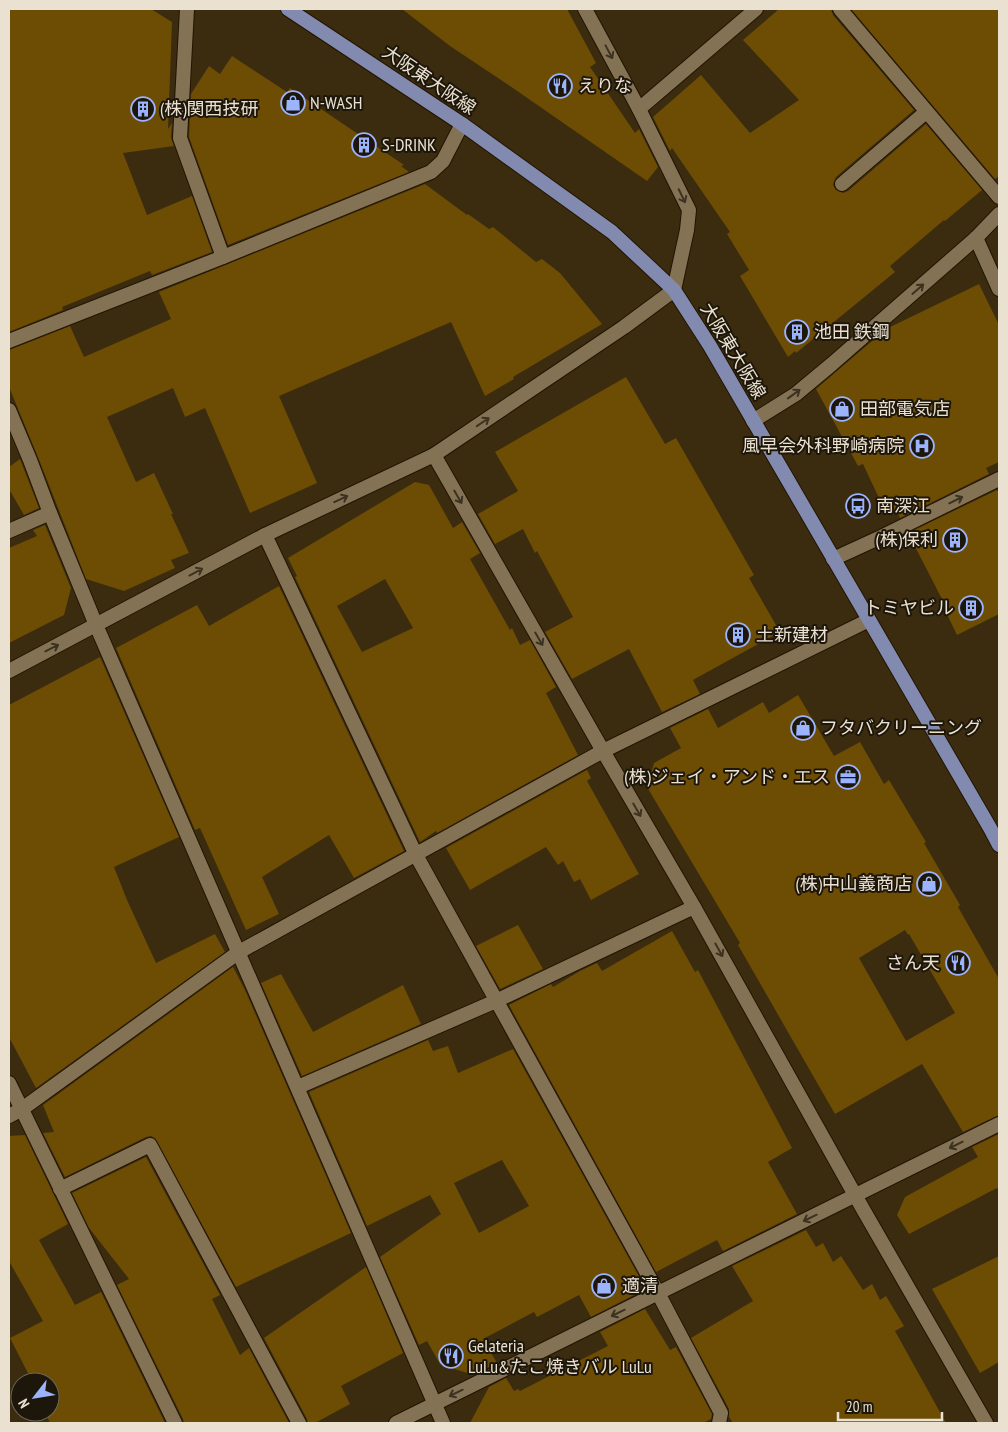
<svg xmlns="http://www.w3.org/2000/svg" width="1008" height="1432" viewBox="0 0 1008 1432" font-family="'PT Sans Narrow','Noto Sans JP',sans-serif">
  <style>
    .building { fill: #6d4c03; fill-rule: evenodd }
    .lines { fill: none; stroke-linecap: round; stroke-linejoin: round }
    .service-casing { stroke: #221400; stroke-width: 16 }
    .minor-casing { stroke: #221400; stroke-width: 16 }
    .primary-casing { stroke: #221400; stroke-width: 16 }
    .service { stroke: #847255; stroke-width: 14 }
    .minor { stroke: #847255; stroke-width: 14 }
    .primary { stroke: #828aaf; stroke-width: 14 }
    .oneway { stroke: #3c3220 }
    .labels { text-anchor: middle; stroke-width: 4; stroke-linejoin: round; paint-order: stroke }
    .street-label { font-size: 18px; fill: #ebe1d1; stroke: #1d160a }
    .poi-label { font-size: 18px; fill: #ebe1d1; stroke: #1d160a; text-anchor: start }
  </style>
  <rect width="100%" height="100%" fill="#3b2c10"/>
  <g class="building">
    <path d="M9,9H151L172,22L168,129L172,123L171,138L174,146L123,153L147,215L192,196L212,252L152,275L150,271L62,307L63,310L9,332Z"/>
    <path d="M402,9H567L596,63L590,67L635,133L639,129L658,167L647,181L510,86L450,46Z"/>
    <path d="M779,9H831L833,15L914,110L836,177L834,181L833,185L836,190L843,193L848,191L926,124L982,190L945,221L944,220L890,266L895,272L796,353L795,351L788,357L740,276L749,270L727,234L730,232L672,148L670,151L653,117L701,75L750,133L799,100L743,40Z"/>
    <path d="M851,9H999V176L995,179Z"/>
    <path d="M232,56L287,92L290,88L404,165L401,166L409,172L228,245L189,137L191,94L209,66L220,74Z"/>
    <path d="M425,184L467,215L468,214L489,229L493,227L536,262L542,259L560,273L602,324L513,377L514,379L485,396L451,322L279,396L317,483L250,513L205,408L185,417L173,388L107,417L136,482L154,473L173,514H171L189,553L171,560L175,568L124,591L86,579L38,457L9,387V350L70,326L84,357L171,319L159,292Z"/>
    <path d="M979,284L999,325V462L986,468L989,474L900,518L897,511L887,515L863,464L858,466L816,389L886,329Z"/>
    <path d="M626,377L665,444L676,438L754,575L749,578L780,632L693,680L700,694L662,712L629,649L572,679L545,632L573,617L537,551L535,553L523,529L495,544L478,514L518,491L495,452Z"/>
    <path d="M20,459L39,508L24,515L9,489V467Z"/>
    <path d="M415,482L429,485L453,528L462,522L480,553L470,559L510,630L512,628L520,645L530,640L556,687L546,693L578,755L437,833L436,831L420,842L295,577L297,576L288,558ZM385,579L413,628L362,652L337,606Z"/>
    <path d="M997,490L999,493V614L957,635L941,602L943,601L908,533Z"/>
    <path d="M45,525L71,588L64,615L9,643V548L37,536L33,530Z"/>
    <path d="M279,586L404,851L354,878L329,835L262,877L279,914L246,930L200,828L195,830L116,648L197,605L209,626Z"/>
    <path d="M100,657L179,837L114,867L127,900L156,963L215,934L225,952L36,1088L9,1037V705Z"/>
    <path d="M798,695L834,756L860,742L884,784L889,780L926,842L924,843L960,905L958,907L999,979V1115L963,1132L922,1064L835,1114L738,945L740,943L647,787L654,763L681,748L670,728L708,709L718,728L763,702L769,713ZM905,930L908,935L909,934L955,1013L906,1041L859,958Z"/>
    <path d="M587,770L591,778L587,781L639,874L591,900L580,879L574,882L563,861L558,865L546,847L470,890L446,848Z"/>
    <path d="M518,925L543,969L500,989L476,946Z"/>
    <path d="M672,931L695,972L698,970L792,1148L768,1162L797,1214L723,1251L717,1240L656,1272L509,1005L551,984L553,987L580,971L597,963L602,971Z"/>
    <path d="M233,967L245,990L351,1233L236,1287L155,1138L151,1136L146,1137L65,1177L43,1133L54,1132L43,1105Z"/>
    <path d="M281,974L313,1032L403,985L421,1024L302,1076L261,983Z"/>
    <path d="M428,1040L433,1051L448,1046L458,1073L513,1049L641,1280L631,1285L636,1294L591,1317L579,1295L537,1317L534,1312L483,1339L497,1363L473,1375L440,1364L427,1341L419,1345L380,1257L441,1214L430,1195L367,1226L309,1092ZM502,1160L529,1206L479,1233L454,1183Z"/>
    <path d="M999,1134V1192L997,1188L909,1234L897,1215L905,1197L978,1157L972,1147Z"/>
    <path d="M25,1135L68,1224L39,1240L75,1305L101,1292L165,1423H50L45,1412H50V1382H30L29,1380L31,1379L10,1338L43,1321L9,1261V1136Z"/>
    <path d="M146,1157L220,1295L212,1299L240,1355L249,1348L289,1423H184L183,1419L117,1285L129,1279L89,1228L72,1193Z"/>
    <path d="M806,1230L816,1247L823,1243L833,1262L841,1256L863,1290L872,1284L880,1300L886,1296L904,1326L895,1331L946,1423H733L729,1417V1409L691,1338L753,1301L732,1266Z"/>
    <path d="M999,1256V1362L980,1373L932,1289Z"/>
    <path d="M366,1267L403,1353L341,1386L350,1404L315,1423H308L307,1419L264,1338Z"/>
    <path d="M645,1309L670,1350L676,1347L712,1414L711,1419L703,1423H470L489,1387L506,1378L514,1391L518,1389L520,1391L608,1346L600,1332Z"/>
  </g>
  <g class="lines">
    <g class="service-casing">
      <path id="service" d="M9,1116L22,1109L239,952"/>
    </g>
    <g class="minor-casing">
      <g id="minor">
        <path d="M187,9L180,138L223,257"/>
        <path d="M840,9L999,197"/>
        <path d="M639,109L756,9"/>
        <path d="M842,184L926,112"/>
        <path d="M976,238L999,289"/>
        <path d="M9,341L223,257L431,172L443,161L462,124"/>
        <path d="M9,410L30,460L50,513L96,625L443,1423"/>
        <path d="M753,421L796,394L832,364L976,238L999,214"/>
        <path d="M434,455L603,751L694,907L864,1211L986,1423"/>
        <path d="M9,531L50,513"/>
        <path d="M265,535L416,855L658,1293L721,1413L719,1423"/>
        <path d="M833,559L881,537L999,479"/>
        <path d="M9,671L265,535L434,455L624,327L674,290L687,230L689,210L639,109L585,9"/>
        <path d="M239,952L603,751L869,620"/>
        <path d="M9,1083L175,1423"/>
        <path d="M298,1087L496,1001L694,907"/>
        <path d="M60,1189L150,1145L299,1423"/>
        <path d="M396,1423L999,1124"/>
      </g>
    </g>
    <g class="primary-casing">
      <path id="primary" d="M288,9L462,124L612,232L674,290L710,346L990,828L999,845"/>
    </g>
    <use href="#service" class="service"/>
    <use href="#minor" class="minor"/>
    <use href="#primary" class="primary"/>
  </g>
  <defs><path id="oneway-shaft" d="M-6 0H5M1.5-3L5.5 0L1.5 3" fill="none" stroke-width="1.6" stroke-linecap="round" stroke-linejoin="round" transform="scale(1.25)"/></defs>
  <g class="oneway">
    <use href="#oneway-shaft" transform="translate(609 52) rotate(62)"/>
    <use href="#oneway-shaft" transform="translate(682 196) rotate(64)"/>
    <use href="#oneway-shaft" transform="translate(918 289) rotate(-41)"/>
    <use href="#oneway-shaft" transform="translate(794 394) rotate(-36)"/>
    <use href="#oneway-shaft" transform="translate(483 422) rotate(-34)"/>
    <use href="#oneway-shaft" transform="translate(458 497) rotate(60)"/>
    <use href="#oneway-shaft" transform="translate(341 499) rotate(-25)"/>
    <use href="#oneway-shaft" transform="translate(956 500) rotate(-26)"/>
    <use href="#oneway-shaft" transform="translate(196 572) rotate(-28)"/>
    <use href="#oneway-shaft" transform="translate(539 639) rotate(60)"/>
    <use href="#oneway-shaft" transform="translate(52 648) rotate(-27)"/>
    <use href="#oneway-shaft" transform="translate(637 810) rotate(60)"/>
    <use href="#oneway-shaft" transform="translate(719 950) rotate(61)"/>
    <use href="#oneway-shaft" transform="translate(956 1145) rotate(154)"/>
    <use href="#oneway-shaft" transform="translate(810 1218) rotate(154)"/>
    <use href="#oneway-shaft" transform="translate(618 1313) rotate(154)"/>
    <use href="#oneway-shaft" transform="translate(456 1393) rotate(154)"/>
  </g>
  <defs>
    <g id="restaurant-ring" transform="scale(1.25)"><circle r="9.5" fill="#1d160a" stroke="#9cb4fd" stroke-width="1.5"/><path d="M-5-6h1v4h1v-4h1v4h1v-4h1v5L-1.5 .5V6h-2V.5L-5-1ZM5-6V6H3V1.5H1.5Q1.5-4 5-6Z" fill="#9cb4fd"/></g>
    <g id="shop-ring" transform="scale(1.25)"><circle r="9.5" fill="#1d160a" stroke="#9cb4fd" stroke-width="1.5"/><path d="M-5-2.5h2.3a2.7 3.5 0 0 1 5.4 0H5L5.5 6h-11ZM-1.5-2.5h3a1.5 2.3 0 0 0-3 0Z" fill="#9cb4fd"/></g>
    <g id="building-ring" transform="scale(1.25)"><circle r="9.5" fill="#1d160a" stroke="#9cb4fd" stroke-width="1.5"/><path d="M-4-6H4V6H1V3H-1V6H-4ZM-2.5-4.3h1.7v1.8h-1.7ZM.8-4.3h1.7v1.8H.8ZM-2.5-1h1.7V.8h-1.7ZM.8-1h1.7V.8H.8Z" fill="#9cb4fd"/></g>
    <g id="hospital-ring" transform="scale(1.25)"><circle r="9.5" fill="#1d160a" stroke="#9cb4fd" stroke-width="1.5"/><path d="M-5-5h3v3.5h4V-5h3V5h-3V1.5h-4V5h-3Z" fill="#9cb4fd"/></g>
    <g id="bus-ring" transform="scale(1.25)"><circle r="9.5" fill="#1d160a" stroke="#9cb4fd" stroke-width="1.5"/><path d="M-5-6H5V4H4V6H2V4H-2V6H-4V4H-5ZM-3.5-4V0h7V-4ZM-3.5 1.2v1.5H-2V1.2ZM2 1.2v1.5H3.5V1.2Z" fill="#9cb4fd"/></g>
    <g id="office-ring" transform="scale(1.25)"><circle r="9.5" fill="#1d160a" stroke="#9cb4fd" stroke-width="1.5"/><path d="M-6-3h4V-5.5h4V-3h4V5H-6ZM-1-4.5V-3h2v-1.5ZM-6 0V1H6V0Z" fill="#9cb4fd"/></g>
  </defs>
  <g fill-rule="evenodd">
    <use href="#restaurant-ring" x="560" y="86"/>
    <use href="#shop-ring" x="293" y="103"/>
    <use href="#building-ring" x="143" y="109"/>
    <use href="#building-ring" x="364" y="145"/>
    <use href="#building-ring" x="797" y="332"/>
    <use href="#shop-ring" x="842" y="409"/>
    <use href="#hospital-ring" x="922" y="446"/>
    <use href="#bus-ring" x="858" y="506"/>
    <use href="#building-ring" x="955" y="540"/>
    <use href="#building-ring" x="971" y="608"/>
    <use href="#building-ring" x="738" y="635"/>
    <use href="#shop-ring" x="803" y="728"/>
    <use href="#office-ring" x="848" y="777"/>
    <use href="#shop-ring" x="929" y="884"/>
    <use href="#restaurant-ring" x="958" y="963"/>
    <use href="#shop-ring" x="604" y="1286"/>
    <use href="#restaurant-ring" x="451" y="1356"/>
  </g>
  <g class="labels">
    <g class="street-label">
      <text transform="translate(429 80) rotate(34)" y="6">大阪東大阪線</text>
      <text transform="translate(733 351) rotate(59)" y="6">大阪東大阪線</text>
    </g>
    <g class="poi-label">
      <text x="578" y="92">えりな</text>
      <text x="310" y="109">N-WASH</text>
      <text x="160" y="115">(株)関西技研</text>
      <text x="382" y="151">S-DRINK</text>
      <text x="814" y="338">池田 鉄鋼</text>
      <text x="860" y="415">田部電気店</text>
      <text x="904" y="452" text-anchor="end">風早会外科野崎病院</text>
      <text x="876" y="512">南深江</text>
      <text x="938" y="546" text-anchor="end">(株)保利</text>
      <text x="954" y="614" text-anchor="end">トミヤビル</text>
      <text x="756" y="641">土新建材</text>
      <text x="820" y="734">フタバクリーニング</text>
      <text x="830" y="783" text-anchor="end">(株)ジェイ・アンド・エス</text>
      <text x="912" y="890" text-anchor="end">(株)中山義商店</text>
      <text x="940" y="969" text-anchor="end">さん天</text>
      <text x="622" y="1292">適清</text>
      <text x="468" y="1352">Gelateria<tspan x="468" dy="21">LuLu&amp;たこ焼きバル LuLu</tspan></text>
    </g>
  </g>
  <rect width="1008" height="1432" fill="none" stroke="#ebe1d1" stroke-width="20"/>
  <g transform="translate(35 1397) rotate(239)"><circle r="24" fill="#1d160a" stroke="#6f675a"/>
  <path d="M0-4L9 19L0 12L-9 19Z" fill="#9cb4fd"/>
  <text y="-8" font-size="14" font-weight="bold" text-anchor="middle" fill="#ebe1d1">N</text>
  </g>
  <path d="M838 1412v8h104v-8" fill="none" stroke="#ebe1d1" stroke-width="2.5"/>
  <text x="846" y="1412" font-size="15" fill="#ebe1d1" stroke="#1d160a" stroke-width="4" paint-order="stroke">20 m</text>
</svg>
